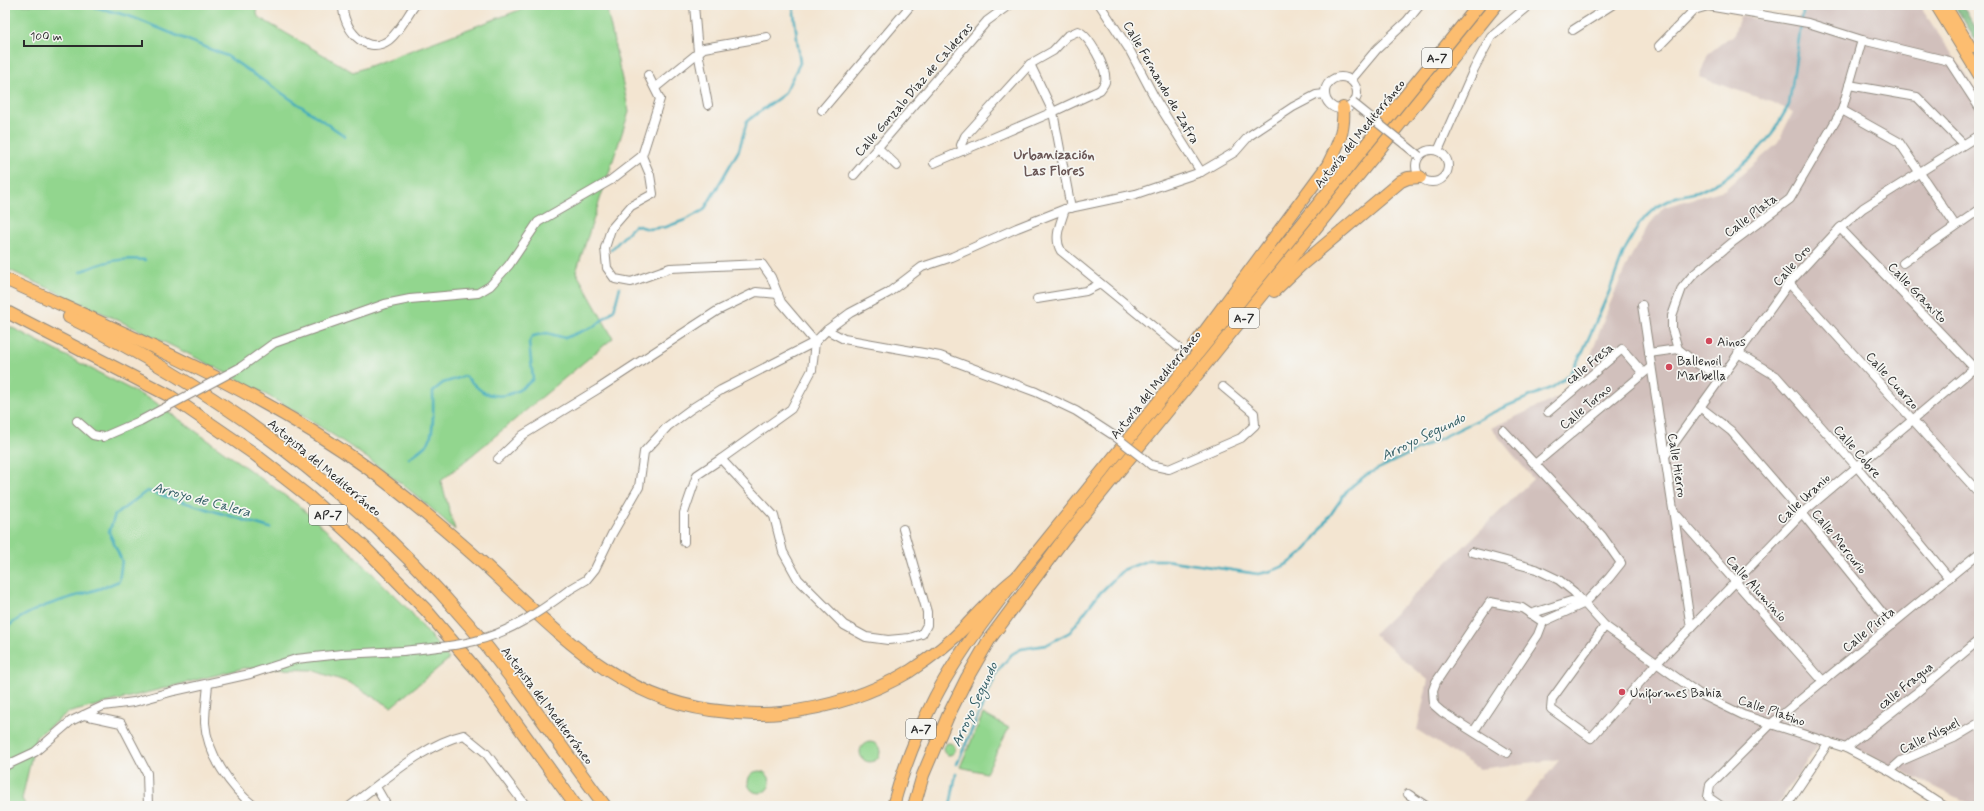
<svg xmlns="http://www.w3.org/2000/svg" width="1984" height="811" viewBox="0 0 1984 811" font-family="Mynerve,sans-serif">
  <style>
    .industrial { fill: #d1c0bc }
    .green { fill: #92d68e; stroke: #5e805c }
    .forest { fill: #75b779; stroke: #507152 }
    .lines { fill: none; stroke-linecap: round; stroke-linejoin: round }
    .stream { stroke: #3daabc; stroke-width: 2.5 }
    .minor-casing { stroke: #8f887e; stroke-width: 10 }
    .major-casing { stroke: #8f887e; stroke-width: 13 }
    .highway-casing { stroke: #8f887e; stroke-width: 14 }
    .minor { stroke: #fff; stroke-width: 8 }
    .major { stroke: #fcbd6f; stroke-width: 11 }
    .highway { stroke: #fcbd6f; stroke-width: 12 }
    .minor-bridge-casing { stroke: #8f887e; stroke-width: 10; stroke-linecap: butt }
    .minor-bridge { stroke: #fff; stroke-width: 8 }
    .poi-dot { fill: #d1495b; stroke: #f6f6f2; stroke-width: 1.5 }
    .labels { text-anchor: middle; stroke-width: 3.5; stroke-linejoin: round; paint-order: stroke }
    .shield { fill: #f6f6f2; stroke: #686867; stroke-width: 1 }
    .shield-label { font-size: 12px; font-weight: bold; fill: #2b2b2b }
    .street-label { font-size: 13px; fill: #2b2b2b; stroke: #f6f6f2 }
    .poi-label { font-size: 13px; fill: #2b2b2b; stroke: #f6f6f2; text-anchor: start }
    .neighbourhood-label { font-size: 14px; font-weight: bold; fill: #6a5756; stroke: #f6f6f2 }
    .water-label { font-size: 14px; font-style: italic; fill: #325e65; stroke: #f6f6f2 }
  </style>
  <rect width="100%" height="100%" fill="#f6f6f2"/>
  <filter id="ink" filterUnits="userSpaceOnUse"><feTurbulence type="fractalNoise" baseFrequency=".025" numOctaves="2"/><feDisplacementMap in="SourceGraphic" scale="8" xChannelSelector="R" yChannelSelector="G"/><feConvolveMatrix kernelMatrix="1 2 1 2 8 2 1 2 1" color-interpolation-filters="sRGB"/></filter>
  <filter id="wash" filterUnits="userSpaceOnUse"><feTurbulence type="fractalNoise" baseFrequency=".012" numOctaves="4" result="noise"/><feDisplacementMap in="SourceGraphic" scale="16" xChannelSelector="R" yChannelSelector="G"/><feGaussianBlur stdDeviation="0.9" result="paint"/><feColorMatrix in="noise" values="0 0 0 0 0 0 0 0 0 0 0 0 0 0 0 0 0 1.4 0 .05"/><feComposite in="paint" operator="in"/></filter>
  <g filter="url(#wash)">
    <rect width="100%" height="100%" fill="#f3e5d1"/>
    <path class="industrial" d="M1813,5H1919L1979,94V806H1974L1826,734L1776,806H1522L1560,759L1479,769L1417,730L1428,680L1374,634L1533,479L1491,428L1579,388L1609,306L1629,260L1648,226L1664,207L1724,190L1777,144L1793,112L1771,102L1699,77L1708,54L1727,39L1733,37L1740,16L1786,24L1809,10Z"/>
    <g class="green">
      <path d="M5,5H255L258,17L353,72L533,5H606L629,112L576,272L613,338L441,481L455,530C328,409 161,341 5,268Z"/>
      <path d="M5,324L155,402L298,505L356,557L410,611L449,659L391,707L350,683L312,670L244,668L67,713L36,737L22,799L26,806H5Z"/>
      <path d="M983,714L1009,728L986,773L960,767Z"/>
      <circle cx="870" cy="752" r="10"/>
      <circle cx="949" cy="749" r="6"/>
      <circle cx="759" cy="782" r="11"/>
    </g>
    <path class="forest" d="M1954,5H1963L1979,34V45Z"/>
    <g class="lines">
      <g class="stream">
        <path d="M87,5L129,16L227,56L345,136"/>
        <path d="M611,250L635,225L649,229L666,227L685,220L704,210L739,150L747,121L784,94L800,63L793,5"/>
        <path d="M80,272C102,262 121,257 145,260"/>
        <path d="M409,458C415,454 422,449 427,444C435,437 433,403 433,391L443,383L465,376C471,381 478,390 485,393C503,400 520,392 533,379L529,343L533,336L547,333L565,338L595,326L614,310L620,287"/>
        <path d="M5,629C36,601 82,598 119,581L122,561L109,532L115,515L147,491L270,528"/>
        <path d="M957,764L997,672L1012,654L1021,649L1046,645L1070,632L1097,596L1123,570L1149,560H1165L1258,574C1309,566 1319,527 1347,491C1352,485 1360,480 1366,475L1502,408L1553,387L1569,375L1582,353L1609,292L1624,251L1640,223L1658,206L1675,197L1698,192L1723,180L1753,156L1772,134L1789,105L1804,5"/>
        <path d="M950,806L956,774"/>
      </g>
    </g>
  </g>
  <g filter="url(#ink)">
    <g class="lines">
      <g class="minor-casing">
        <g id="minor">
          <path d="M343,5C342,27 365,57 389,40C400,31 407,16 415,5"/>
          <path d="M694,5L698,52L708,105"/>
          <path d="M1100,5L1129,49L1157,102L1201,172"/>
          <path d="M1978,5L1979,7"/>
          <path d="M1573,30L1612,5"/>
          <path d="M1659,46L1694,10L1708,6L1808,23L1862,40L1949,61L1979,107"/>
          <path d="M1030,64L1053,112L1071,208"/>
          <path d="M648,75L660,99L642,156L650,175L653,194L631,206L611,229L605,248L607,268L615,279L631,282L670,268L762,264L771,277L781,302L815,342"/>
          <circle cx="1341" cy="93" r="16"/>
          <path d="M1351,80L1377,49L1407,21L1420,5"/>
          <path d="M1849,85L1917,97L1963,144"/>
          <path d="M655,88L704,48L767,37"/>
          <path d="M822,110L911,5"/>
          <path d="M1842,110L1899,142L1955,225"/>
          <path d="M877,147L897,166"/>
          <circle cx="1432" cy="166" r="16"/>
          <path d="M1438,151L1474,69L1491,37L1529,5"/>
          <path d="M934,163L1053,112L1100,90C1102,87 1104,85 1105,82C1108,69 1089,36 1078,31L1067,36L1053,51L1030,64L965,136L961,145L963,151"/>
          <path d="M854,175L987,21L1009,5"/>
          <path d="M1065,209C1061,223 1053,237 1061,251L1177,346"/>
          <path d="M1840,228L1979,373"/>
          <path d="M1903,263L1979,210"/>
          <path d="M1789,283L1979,493"/>
          <path d="M1037,299L1086,291L1100,284"/>
          <path d="M1642,305L1691,628"/>
          <path d="M827,330L844,339L940,356L1036,392L1076,411L1116,437"/>
          <path d="M1649,353L1678,349"/>
          <path d="M1738,353L1776,376L1857,467L1949,578"/>
          <path d="M241,367L274,343L385,304L410,299L478,293L490,286L509,265L538,222L611,180L642,156"/>
          <path d="M1726,371H1711L1696,363L1678,349L1672,329V316L1682,288L1693,275L1734,241L1790,199L1842,110L1862,40"/>
          <path d="M1700,407L1731,431L1802,513L1892,625"/>
          <path d="M1548,412L1622,349L1643,373"/>
          <path d="M77,421L93,435L103,437L140,421"/>
          <path d="M1503,430L1602,536L1621,563L1609,578L1585,603L1543,622"/>
          <path d="M1665,456L1789,283L1840,228L1863,208L1979,135"/>
          <path d="M498,459L523,435L598,389L717,311L756,292L778,294"/>
          <path d="M1144,459L1151,465L1169,469L1241,438L1255,425L1254,413L1223,387"/>
          <path d="M1535,464L1651,367"/>
          <path d="M1674,512L1823,681"/>
          <path d="M903,529L927,612V625L922,634L910,638L888,640L866,637L844,625L798,579L783,552L774,516L721,459L791,409L812,370L815,342L827,330L850,313L888,293L922,267L952,257L1017,228L1065,209L1136,194L1201,172L1235,152L1249,136L1293,107L1316,95L1325,94"/>
          <path d="M684,542V513L697,475L721,459"/>
          <path d="M1472,552L1536,569L1559,580L1574,592L1605,626L1698,693L1743,715L1846,748L1890,771L1944,806"/>
          <path d="M569,590L586,580L595,569L612,534L639,487L644,452L668,426L691,409L721,390L815,342"/>
          <path d="M1530,614L1571,601L1585,603"/>
          <path d="M1605,626L1552,699L1551,709L1591,738L1656,664L1802,513L1979,364"/>
          <path d="M208,684C207,697 205,710 205,723C207,754 231,788 254,806"/>
          <path d="M84,715L121,723L147,773L148,806"/>
          <path d="M1474,731L1538,635L1543,622"/>
          <path d="M1846,748L1915,694L1979,640"/>
          <path d="M1507,753L1442,712L1434,705L1433,690L1436,682L1490,602L1522,608L1543,622"/>
          <path d="M5,766L35,752L71,721L103,706L134,702L174,691L250,674L296,659L342,654L403,651"/>
          <path d="M1890,771L1901,761L1954,738L1979,723"/>
          <path d="M376,787L387,806"/>
          <path d="M1408,794L1426,806"/>
          <path d="M350,806C383,782 424,744 464,735L486,753L526,806"/>
          <path d="M1721,806L1708,797L1710,785L1772,723L1979,553"/>
          <path d="M1786,806L1829,742"/>
        </g>
      </g>
      <g class="major-casing">
        <g id="major">
          <path d="M1936,5L1979,75"/>
          <path d="M1945,5L1971,48"/>
        </g>
      </g>
      <g class="highway-casing">
        <g id="highway">
          <path d="M5,279C129,336 258,389 369,469C409,499 447,531 484,564C558,632 620,704 728,712C746,714 763,715 781,713C827,708 870,695 910,671C930,658 949,644 966,626C983,608 997,592 1017,577"/>
          <path d="M1274,291L1300,266L1401,181L1408,178L1420,177"/>
          <path d="M5,311L170,396L253,453L308,496L364,547L426,610L485,680L576,806"/>
          <path d="M69,317C222,392 359,495 470,626C518,683 560,746 605,806"/>
          <path d="M1194,346L1328,165C1338,145 1345,131 1343,108"/>
          <path d="M893,806C905,761 928,705 953,666C972,635 995,606 1017,577L1479,5"/>
          <path d="M914,806L923,775L948,716L967,678L989,640L1063,540L1496,5"/>
        </g>
      </g>
      <use href="#minor" class="minor"/>
      <use href="#major" class="major"/>
      <use href="#highway" class="highway"/>
      <g class="minor-bridge-casing">
        <g id="minor-bridge">
          <path d="M1353,103L1419,156"/>
          <path d="M140,421L241,367"/>
          <path d="M1116,437L1144,459"/>
          <path d="M403,651C427,648 452,647 475,641C510,632 540,612 569,590"/>
        </g>
      </g>
      <use href="#minor-bridge" class="minor-bridge"/>
    </g>
  </g>
  <g class="poi-dot">
    <circle cx="1709" cy="341" r="4"/>
    <circle cx="1669" cy="367" r="4"/>
    <circle cx="1622" cy="692" r="4"/>
  </g>
  <g class="labels">
    <g class="shield">
      <rect x="1422" y="48" width="30" height="20" rx="3"/>
      <rect x="1229" y="308" width="30" height="20" rx="3"/>
      <rect x="309" y="505" width="38" height="20" rx="3"/>
      <rect x="906" y="719" width="30" height="20" rx="3"/>
    </g>
    <g class="shield-label">
      <text x="1437" y="62">A-7</text>
      <text x="1244" y="322">A-7</text>
      <text x="328" y="519">AP-7</text>
      <text x="921" y="733">A-7</text>
    </g>
    <g class="street-label">
      <text transform="translate(1162 82) rotate(60)" y="5">Calle Fernando de Zafra</text>
      <text transform="translate(913 89) rotate(-49)" y="5">Calle Gonzalo Díaz de Calderas</text>
      <text transform="translate(1359 133) rotate(-51)" y="5">Autovía del Mediterráneo</text>
      <text transform="translate(1750 215) rotate(-37)" y="5">Calle Plata</text>
      <text transform="translate(1791 265) rotate(-49)" y="5">Calle Oro</text>
      <text transform="translate(1918 292) rotate(46)" y="5">Calle Granito</text>
      <text transform="translate(1589 363) rotate(-39)" y="5">calle Fresa</text>
      <text transform="translate(1893 380) rotate(48)" y="5">Calle Cuarzo</text>
      <text transform="translate(1155 384) rotate(-51)" y="5">Autovía del Mediterráneo</text>
      <text transform="translate(1585 406) rotate(-40)" y="5">Calle Torno</text>
      <text transform="translate(1858 451) rotate(49)" y="5">Calle Cobre</text>
      <text transform="translate(1678 465) rotate(81)" y="5">Calle Hierro</text>
      <text transform="translate(325 467) rotate(40)" y="5">Autopista del Mediterráneo</text>
      <text transform="translate(1803 498) rotate(-43)" y="5">Calle Uranio</text>
      <text transform="translate(1840 541) rotate(51)" y="5">Calle Mercurio</text>
      <text transform="translate(1757 588) rotate(48)" y="5">Calle Aluminio</text>
      <text transform="translate(1868 629) rotate(-39)" y="5">Calle Pirita</text>
      <text transform="translate(1905 685) rotate(-39)" y="5">calle Fragua</text>
      <text transform="translate(548 705) rotate(53)" y="5">Autopista del Mediterráneo</text>
      <text transform="translate(1772 710) rotate(19)" y="5">Calle Platino</text>
      <text transform="translate(1929 735) rotate(-26)" y="5">Calle Níquel</text>
    </g>
    <g class="poi-label">
      <text x="1717" y="346">Ainos</text>
      <text x="1677" y="365">Ballenoil<tspan x="1677" dy="15">Marbella</tspan></text>
      <text x="1630" y="697">Uniformes Bahia</text>
    </g>
    <g class="neighbourhood-label">
      <text x="1054" y="159">Urbanización<tspan x="1054" dy="16">Las Flores</tspan></text>
    </g>
    <g class="water-label">
      <text transform="translate(1423 436) rotate(-26)" y="5">Arroyo Segundo</text>
      <text transform="translate(202 499) rotate(15)" y="5">Arroyo de Calera</text>
      <text transform="translate(974 704) rotate(-65)" y="5">Arroyo Segundo</text>
    </g>
  </g>
  <rect width="1984" height="811" fill="none" stroke="#f6f6f2" stroke-width="20"/>
  <path d="M24 40v6h118v-6" fill="none" stroke="#2b2b2b" stroke-width="2"/>
  <text x="30" y="40" font-size="12" fill="#2b2b2b" stroke="#f6f6f2" stroke-width="3" paint-order="stroke">100 m</text>
</svg>
